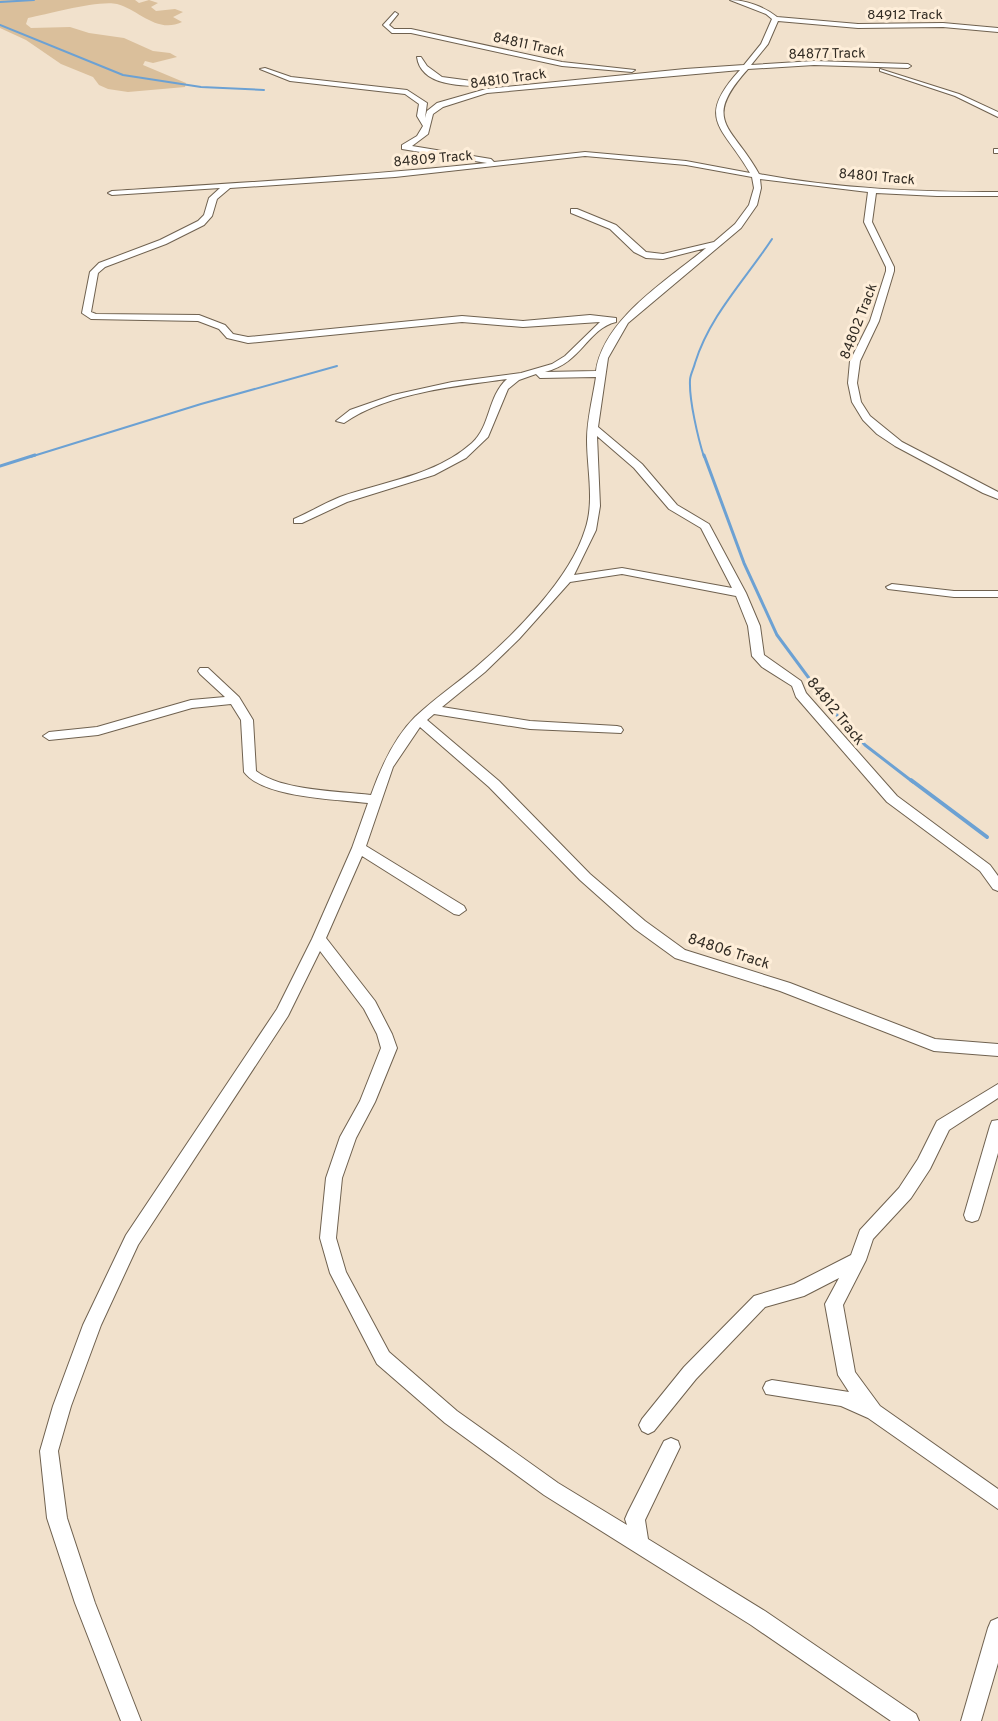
<svg xmlns="http://www.w3.org/2000/svg" width="998" height="1721" viewBox="0 0 998 1721" font-family="Overpass,sans-serif">
  <style>
    .green { fill: #dabf9b }
    .lines { fill: none; stroke-linecap: round; stroke-linejoin: round }
    .stream-far2 { stroke: #6ca1d3; stroke-width: 2 }
    .stream-far1 { stroke: #6ca1d3; stroke-width: 3 }
    .stream { stroke: #6ca1d3; stroke-width: 4 }
    .minor-casing { stroke: #6f614f; stroke-width: 2 }
    .minor { fill: #fff; fill-rule: evenodd }
    .labels { text-anchor: middle; stroke-width: 6; stroke-linejoin: round; paint-order: stroke }
    .far-street-label { font-size: 14px; fill: #322c24; stroke: #feeed9 }
    .street-label { font-size: 15px; fill: #322c24; stroke: #feeed9 }
  </style>
  <rect width="100%" height="100%" fill="#f1e1cc"/>
  <path class="green" d="M0,0H135L139,3L149,0L158,3L151,7L156,11L175,9L183,12L173,17L182,22C157,34 139,10 117,4C98,0 49,14 28,18L26,24L31,28L70,27L89,33L124,38L153,51L170,53L177,57L153,63L145,61L143,65L186,83L185,87L128,92L108,89L99,85L93,77L61,64L26,40L0,28Z"/>
  <g class="lines">
    <g class="stream-far2">
      <path d="M0,2L34,0"/>
      <path d="M0,25L123,75L201,87L264,90"/>
      <path d="M30,457L201,404L337,366"/>
      <path d="M704,457C698,438 689,400 690,380C690,375 694,368 695,363C710,315 745,280 772,239"/>
    </g>
    <g class="stream-far1">
      <path d="M704,455L744,563L777,635L834,712L865,745L913,782"/>
      <path d="M0,466L35,455"/>
    </g>
    <path class="stream" d="M911,780L987,837"/>
    <g class="minor-casing">
      <g id="minor">
        <path d="M730,0C745,0 765,7 777,17L858,24L943,23L998,28V32L943,27L858,28L778,21L768,44L751,65L814,61L908,64L911,66L908,68L814,65L748,69C700,122 733,126 759,174C837,189 919,192 998,192V196H937L876,193L872,222L894,267V271L879,321L860,361L857,383L861,402L870,416L902,442L998,492V499L983,493L895,446L877,434L863,420L852,402L848,383L850,361L870,321L886,271V267L864,222L868,192L760,179L761,188L757,205L741,228L628,323L608,358L598,427L642,464L677,505L709,524L746,593L760,626L764,655L801,681L806,693L897,796L990,865L998,876V891L993,889L980,871L887,802L796,697L792,686L762,667L752,656L748,626L736,596L622,574L570,582L519,639L485,672L442,707L530,721L617,726L621,727L623,730L621,733L530,729L434,714L427,720L499,781L590,874L645,921L685,950L790,983L935,1039L998,1044V1056L934,1051L780,991L675,958L635,929L580,880L489,787L420,727L393,767L366,846L464,906L466,910L459,915L454,914L362,856L326,938L375,1001L392,1034L397,1048L375,1102L356,1138L342,1178L336,1238L346,1272L389,1352L457,1411L558,1483L627,1525L625,1519L628,1512L664,1441L671,1438L678,1441L680,1447L645,1520L648,1539L765,1611L916,1714L919,1721H891L751,1625L544,1495L445,1423L377,1364L330,1273L320,1238L326,1178L340,1137L360,1101L381,1048L377,1034L364,1009L320,951L288,1016L138,1245L101,1325L71,1406L58,1451L67,1518L95,1603L141,1721H121L75,1603L47,1518L40,1451L53,1406L83,1325L126,1235L277,1009L312,939L352,848L368,803C337,799 263,798 244,772L241,720L231,704L192,708L98,735L49,740L43,736L49,732L97,727L191,700L225,697L200,674L198,671L200,668H208L239,697L253,720L256,771C282,791 339,791 371,795C381,767 394,738 415,717C434,699 456,684 475,668C514,635 570,579 585,530C595,502 587,469 587,440C587,419 593,397 596,377L540,378L536,374L519,380L508,389L488,437L466,458L434,475L347,502L302,523H294V519C310,512 325,503 340,497C385,481 435,476 472,443C491,426 487,397 507,379C457,386 386,393 344,423L336,421L350,410L393,395L452,382L521,373L552,364L565,356L600,322L523,327L462,322L248,343L227,338L219,329L198,321L91,319L82,313L90,272L99,263L160,240L198,221L204,215L209,198L220,188L112,195L108,193L112,191C237,183 361,176 487,163L402,149V145L417,136L423,126L417,116L419,104L405,94L290,81L260,69L265,68L291,77L407,90L427,103L425,118L427,111L437,103L486,89L685,69L744,65L761,44L772,19L766,14ZM740,70C694,120 724,127 750,173L686,161L585,152L494,162L491,159L412,146L428,134L433,114L443,107L487,93ZM585,156L686,165L752,177L754,188L749,205L735,224L714,242L663,254L646,252L616,225L577,209H571V213L576,215L610,229L634,252L646,258L663,259L706,248C668,280 604,318 596,371L545,372C582,363 587,329 616,322V318L590,315L523,321L462,316L248,337L233,334L225,325L199,315L96,314L91,312L98,273L105,267L166,244L204,225L212,216L217,199L230,188L395,177ZM597,436L634,468L669,509L701,528L732,588L622,568L574,575L596,530L600,506Z"/>
        <path d="M395,12L398,14L389,25L394,29H411L562,62L635,70L632,72L562,66L411,33H392L383,25Z"/>
        <path d="M417,57H421L427,66L442,77L494,84L491,86C467,86 421,88 417,57Z"/>
        <path d="M880,69L959,94L998,112V117L955,96L880,71Z"/>
        <rect x="994" y="149" width="4" height="4"/>
        <path d="M892,584L954,591H998V597H954L888,589L886,587Z"/>
        <path d="M998,1084V1098L949,1130L930,1169L911,1198L873,1239L866,1260L843,1305L855,1372L880,1406L998,1489V1509L868,1418L841,1406L766,1394L763,1388L766,1382L772,1380L849,1392L838,1375L825,1304L839,1278L804,1296L765,1307L696,1379L654,1431L648,1434L642,1431L639,1425L642,1419L684,1367L754,1296L794,1284L851,1255L860,1230L899,1188L918,1159L937,1121Z"/>
        <path d="M998,1120V1153L980,1215L978,1220L972,1222L966,1220L964,1215L990,1126L992,1121Z"/>
        <path d="M998,1618V1663L981,1721H961L988,1628L991,1621Z"/>
      </g>
    </g>
    <use href="#minor" class="minor"/>
  </g>
  <g class="labels">
    <g class="far-street-label">
      <text x="905" y="19">84912 Track</text>
      <text transform="translate(529 44) rotate(12)" y="5">84811 Track</text>
      <text transform="translate(827 53) rotate(-1)" y="5">84877 Track</text>
      <text transform="translate(508 78) rotate(-8)" y="5">84810 Track</text>
      <text transform="translate(433 158) rotate(-5)" y="5">84809 Track</text>
      <text transform="translate(877 176) rotate(5)" y="5">84801 Track</text>
      <text transform="translate(858 321) rotate(-69)" y="5">84802 Track</text>
    </g>
    <g class="street-label">
      <text transform="translate(836 711) rotate(51)" y="5">84812 Track</text>
      <text transform="translate(729 951) rotate(18)" y="5">84806 Track</text>
    </g>
  </g>
</svg>
